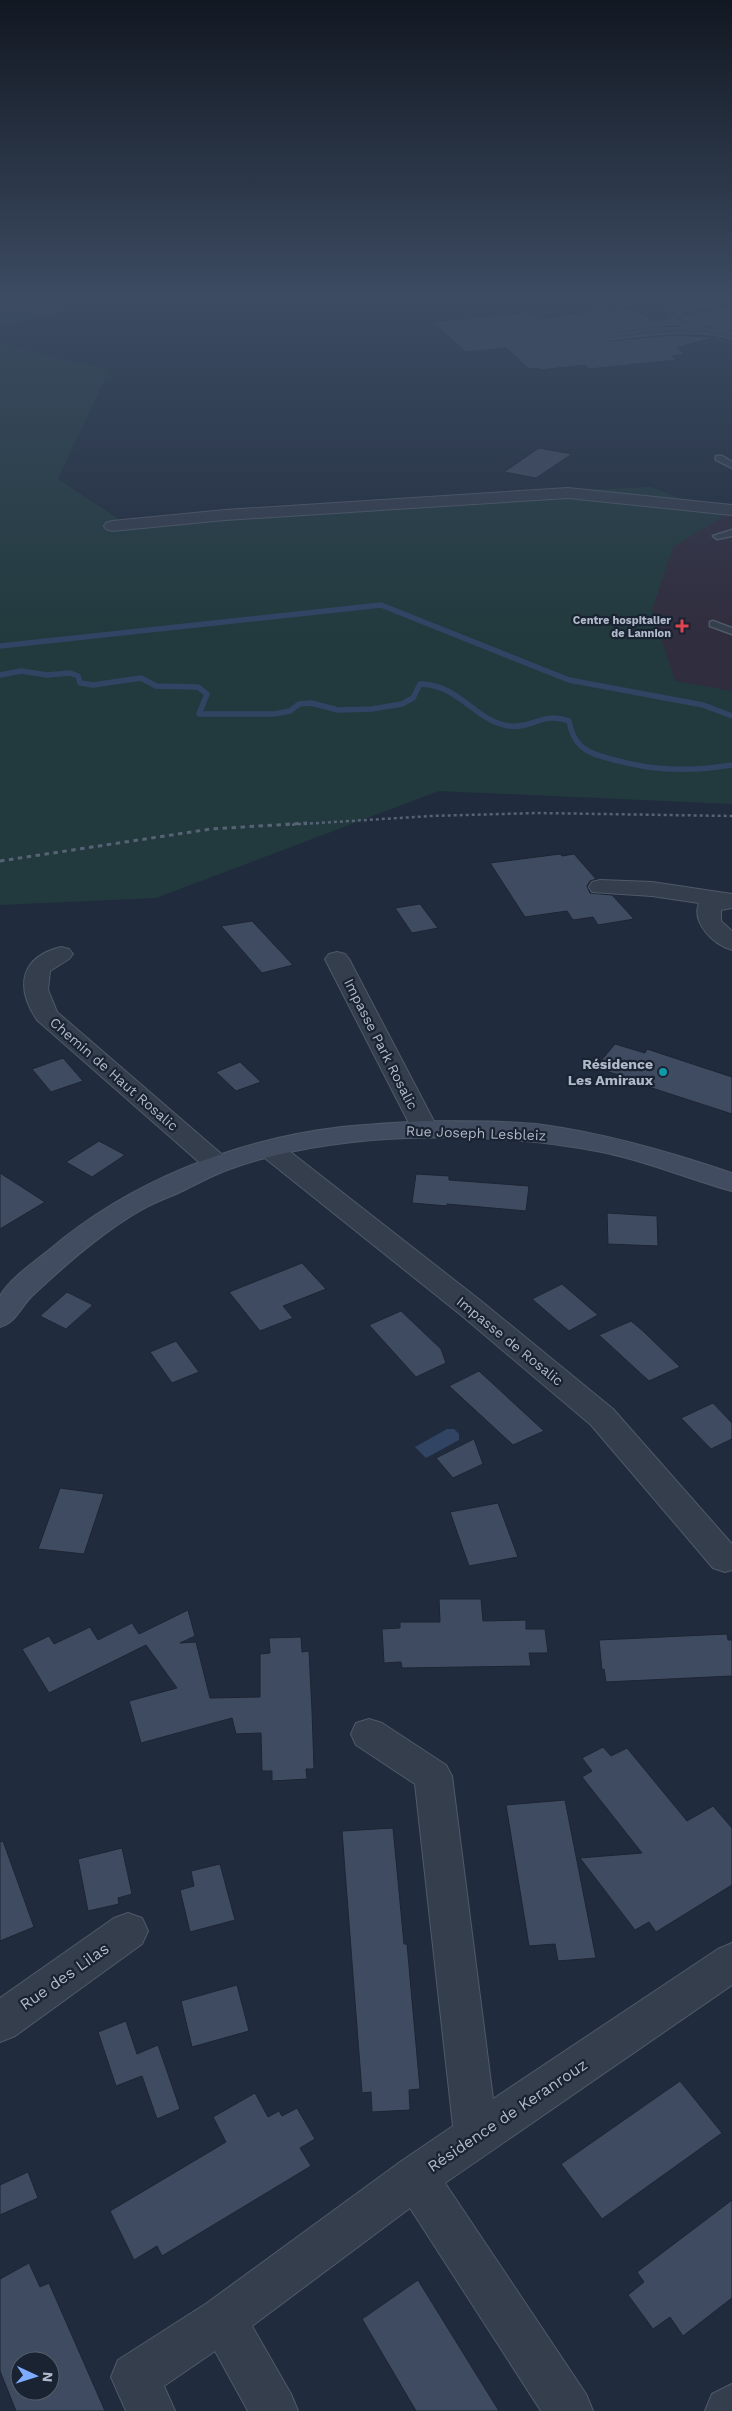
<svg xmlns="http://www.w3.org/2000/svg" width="732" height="2411" font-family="'Work Sans',sans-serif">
  <rect width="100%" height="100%" fill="#202c3d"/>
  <!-- medical -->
  <path fill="#302d3e" d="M726,511L732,512V697L688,686L610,653L673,534L698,519Z"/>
  <!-- green -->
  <g fill="#223a3e">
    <path d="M0,294H43L64,311L0,326Z"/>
    <path d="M0,344L109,370L58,479L120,520L499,494L651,487L724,516L673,547L652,610L675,681L732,691V804L439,791L156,898L0,905Z"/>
  </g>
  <!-- water -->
  <path fill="#314464" d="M447,1429H454L459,1434V1440L426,1458L415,1447Z"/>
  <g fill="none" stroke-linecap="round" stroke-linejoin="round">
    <!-- stream -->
    <g stroke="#314464" stroke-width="5.5">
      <path d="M0,646L381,605L569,680L703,705L732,716"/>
      <path d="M0,675L21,671L47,675L70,673L78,676L80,683L93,685L141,678L156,686L198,687L207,694L199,714H274L290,711L299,704L311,703L338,710L372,709L402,704L413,698L420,684C461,685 474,721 509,726C532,729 544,711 569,721C571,730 573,738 580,745C588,753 600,756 611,759C651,771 691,772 732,765"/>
    </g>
  </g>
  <!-- building -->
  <g fill="#3f4b60" stroke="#1c2534" fill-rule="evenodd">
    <path d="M732,306V330L729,332L699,326L683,316Z"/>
    <path d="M602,309L608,312L631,309L656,321L671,318L683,326L655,327L603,336L608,341L671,335L714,337L677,348L685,354L672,356L677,360L589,369L585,365L540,370L538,368L529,369L506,348L466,352L432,322L528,312L541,319Z"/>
    <path d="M539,448L572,454L536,478L504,472Z"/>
    <path d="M560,854L562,856L574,854L596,879L590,881L587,886L590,893L612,895L634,919L598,925L593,917L573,920L567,911L525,917L490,863Z"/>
    <path d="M420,904L438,928L412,933L395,908Z"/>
    <path d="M252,921L293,965L262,973L221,926Z"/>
    <path d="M615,1044L645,1053L647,1049L732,1077V1114L624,1079L626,1077L595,1068Z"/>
    <path d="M63,1058L83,1081L51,1092L32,1069Z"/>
    <path d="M240,1062L261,1082L236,1091L216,1072Z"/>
    <path d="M99,1141L125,1155L92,1177L66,1162Z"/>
    <path d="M0,1173L45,1202L0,1229Z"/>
    <path d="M416,1174L449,1176V1180L529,1186L526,1211L447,1204V1206L412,1203Z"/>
    <path d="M607,1213L657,1216L658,1246L608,1244Z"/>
    <path d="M302,1263L326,1289L283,1306L293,1318L260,1331L229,1292Z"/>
    <path d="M562,1284L598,1315L569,1331L532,1299Z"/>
    <path d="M67,1292L93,1305L66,1329L40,1316Z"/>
    <path d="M401,1311L441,1349L446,1363L416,1377L369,1325Z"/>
    <path d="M631,1321L644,1332L680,1367L649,1381L599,1335Z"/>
    <path d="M176,1341L199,1372L172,1383L150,1352Z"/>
    <path d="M479,1371L544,1431L513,1445L449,1386Z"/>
    <path d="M713,1403L732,1423V1439L711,1449L681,1418Z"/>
    <path d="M474,1439L483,1464L453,1478L436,1458Z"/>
    <path d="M60,1488L104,1494L84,1554L38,1549Z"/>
    <path d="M498,1503L518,1557L469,1566L450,1512Z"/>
    <path d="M439,1599H481L483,1621L526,1620V1629H545L548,1653H529L531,1666L402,1668L401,1662L384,1663L382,1629L400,1628V1622H440Z"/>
    <path d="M188,1610L195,1636L180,1643L196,1642L210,1698L260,1697V1654L270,1653L269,1638L301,1637L302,1652L309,1651L312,1711L314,1769H306L307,1779L272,1781V1771H262L261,1733L236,1734L232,1718L141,1743L129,1701L177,1688L146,1645L49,1693L22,1649L49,1636L54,1644L90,1627L98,1640L132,1623L139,1634Z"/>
    <path d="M727,1634L728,1640H732V1676L606,1682L604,1669L602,1670L599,1640Z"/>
    <path d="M603,1747L611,1756L627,1748L687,1821L713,1806L732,1828V1885L656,1932L649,1922L635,1930L580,1858L642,1853L582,1777L592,1771L582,1758Z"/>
    <path d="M565,1800L596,1958L558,1961L555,1944L529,1946L506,1805Z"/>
    <path d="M393,1828L404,1944H407L420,2089L409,2090L410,2110L372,2112L371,2092L362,2093L342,1831Z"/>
    <path d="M3,1841L34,1927L0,1941V1842Z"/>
    <path d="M122,1848L132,1894L118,1898L119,1904L88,1911L78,1859Z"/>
    <path d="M220,1864L235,1920L190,1932L180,1890L194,1886L191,1871Z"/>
    <path d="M237,1985L249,2031L192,2047L181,2001Z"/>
    <path d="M126,2021L137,2054L158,2045L180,2109L157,2119L142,2076L116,2086L98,2032Z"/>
    <path d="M680,2081L722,2133L602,2219L561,2164Z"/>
    <path d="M255,2093L268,2117L279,2111L282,2116L297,2108L315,2139L300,2148L311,2166L162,2256L157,2246L134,2260L110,2211L226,2142L213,2117Z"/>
    <path d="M28,2172L38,2198L0,2215V2185Z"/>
    <path d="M732,2200V2298L683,2336L670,2317L653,2329L628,2295L644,2282L637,2272Z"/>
    <path d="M29,2263L40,2287L49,2283L105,2411H16L0,2371V2279ZM20,2361H50V2391H20Z"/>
    <path d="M418,2280L468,2361L499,2411H416L362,2319Z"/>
  </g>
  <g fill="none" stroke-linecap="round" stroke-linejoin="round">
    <!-- lane casing -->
    <g stroke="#505968" stroke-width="3">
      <g id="lane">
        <path d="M728,294H732V297L676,313L698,328L732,334V338C691,328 651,334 609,339L605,337L655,329L689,328L674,319L670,312Z"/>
        <path d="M716,456H722L732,462V468L716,460Z"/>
        <path d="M732,530V536L717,539L713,536Z"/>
        <path d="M713,621L732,628V634L710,626V622Z"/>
      </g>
    </g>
    <!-- street casing -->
    <g stroke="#505968" stroke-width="2">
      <g id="street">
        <path d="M568,488L732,505V515L568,498L225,520L112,531L106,529L104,526L106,523L112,521L225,510Z"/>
        <path d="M600,880L652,882L732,894V908L721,910V921L732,931V950C714,945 691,923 699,903L652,896L592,892L589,887L592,882Z"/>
        <path d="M61,947L69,949L73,954L69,959L50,971L48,990L57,1012L226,1158L230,1164L226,1170L217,1172L208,1170L37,1020C15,987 20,957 61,947Z"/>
        <path d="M337,952L345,954L349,959L438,1129L434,1135L425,1137L416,1135L412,1129L325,959L329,954Z"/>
        <path d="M270,1141L279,1143L481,1301L613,1409L732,1544V1570L725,1572L713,1568L591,1425L461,1315L261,1155L257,1149L261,1143Z"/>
        <path d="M369,1719L382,1723L446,1765L452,1776L493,2099L718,1949L732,1943V1985L445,2183L586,2394L593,2411H541L410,2208L252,2326L291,2394L298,2411H248L215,2351L164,2386L175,2411H126L111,2377L118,2360L207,2303L400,2162L453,2126L415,1784L356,1745L351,1734L356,1723Z"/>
        <path d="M128,1913L142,1918L148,1931L142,1944L15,2036L0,2042V1998L114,1918Z"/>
        <path d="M732,2384V2411H705L712,2394Z"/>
      </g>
    </g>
    <!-- secondary casing -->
    <g stroke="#505968" stroke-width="2">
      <path id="secondary" d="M425,1121C464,1122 505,1120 543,1125C608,1134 670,1152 732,1173V1191C688,1179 647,1161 602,1152C490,1130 335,1130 227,1170C211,1176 195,1185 180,1192C165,1199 150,1204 136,1213C99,1235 65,1265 33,1295C21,1306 17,1322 0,1327C0,1319 0,1305 0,1297C5,1282 37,1260 49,1250C130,1181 237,1139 342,1127C369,1124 397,1123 425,1121Z"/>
    </g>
    <!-- lane -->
    <use href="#lane" fill="#343e4d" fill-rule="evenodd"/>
    <!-- street -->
    <use href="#street" fill="#343e4d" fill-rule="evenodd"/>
    <!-- secondary -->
    <use href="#secondary" fill="#424c61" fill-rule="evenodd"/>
    <!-- rail-far1 -->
    <path stroke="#566275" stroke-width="2.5" stroke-dasharray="3 3" stroke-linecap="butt" d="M286,825L431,816L538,813L732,816"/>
    <!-- rail -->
    <path stroke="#566275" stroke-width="3" stroke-dasharray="4.5 4.5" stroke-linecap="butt" d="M0,861L211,829L307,823"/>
  </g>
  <!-- sky -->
  <linearGradient id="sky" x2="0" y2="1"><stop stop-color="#121822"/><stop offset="0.47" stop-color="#3c4b62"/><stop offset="1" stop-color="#3c4b62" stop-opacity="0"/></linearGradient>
  <rect width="732" height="632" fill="url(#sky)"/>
  <!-- markers -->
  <path fill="#e0444e" stroke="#1a2332" stroke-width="2" d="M679.5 618.5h5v5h5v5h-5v5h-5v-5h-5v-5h5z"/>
  <circle fill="#0f9aa8" stroke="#1a2332" stroke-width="2" cx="663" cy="1072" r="5"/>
  <g text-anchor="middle" stroke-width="4.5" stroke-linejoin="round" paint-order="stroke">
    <!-- far-poi labels -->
    <g font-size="11" font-weight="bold" fill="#b0b9c9" stroke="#1a2332" text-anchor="end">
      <text x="671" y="624">Centre hospitalier<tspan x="671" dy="13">de Lannion</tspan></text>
    </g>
    <!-- street labels -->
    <g font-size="14" fill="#b0b9c9" stroke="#1a2332">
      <text transform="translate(381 1044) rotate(63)" y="5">Impasse Park Rosalic</text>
      <text transform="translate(114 1074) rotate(41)" y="5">Chemin de Haut Rosalic</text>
      <text transform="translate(476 1133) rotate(2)" y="5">Rue Joseph Lesbleiz</text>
      <text transform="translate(510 1341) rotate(39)" y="5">Impasse de Rosalic</text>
    </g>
    <!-- poi labels -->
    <g font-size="14" font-weight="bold" fill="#b0b9c9" stroke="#1a2332" text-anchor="end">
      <text x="653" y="1069">Résidence<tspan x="653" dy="16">Les Amiraux</tspan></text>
    </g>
    <!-- near-street labels -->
    <g font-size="16" fill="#b0b9c9" stroke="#1a2332">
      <text transform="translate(64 1976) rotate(-35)" y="6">Rue des Lilas</text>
      <text transform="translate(507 2115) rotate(-34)" y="6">Résidence de Keranrouz</text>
    </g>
  </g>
  <!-- north arrow -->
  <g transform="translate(35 2376) rotate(94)"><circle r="24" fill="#1a2332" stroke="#565f6e"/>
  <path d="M0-4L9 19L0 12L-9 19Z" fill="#7facff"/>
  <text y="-8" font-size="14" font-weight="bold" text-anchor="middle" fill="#b0b9c9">N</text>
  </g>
</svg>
